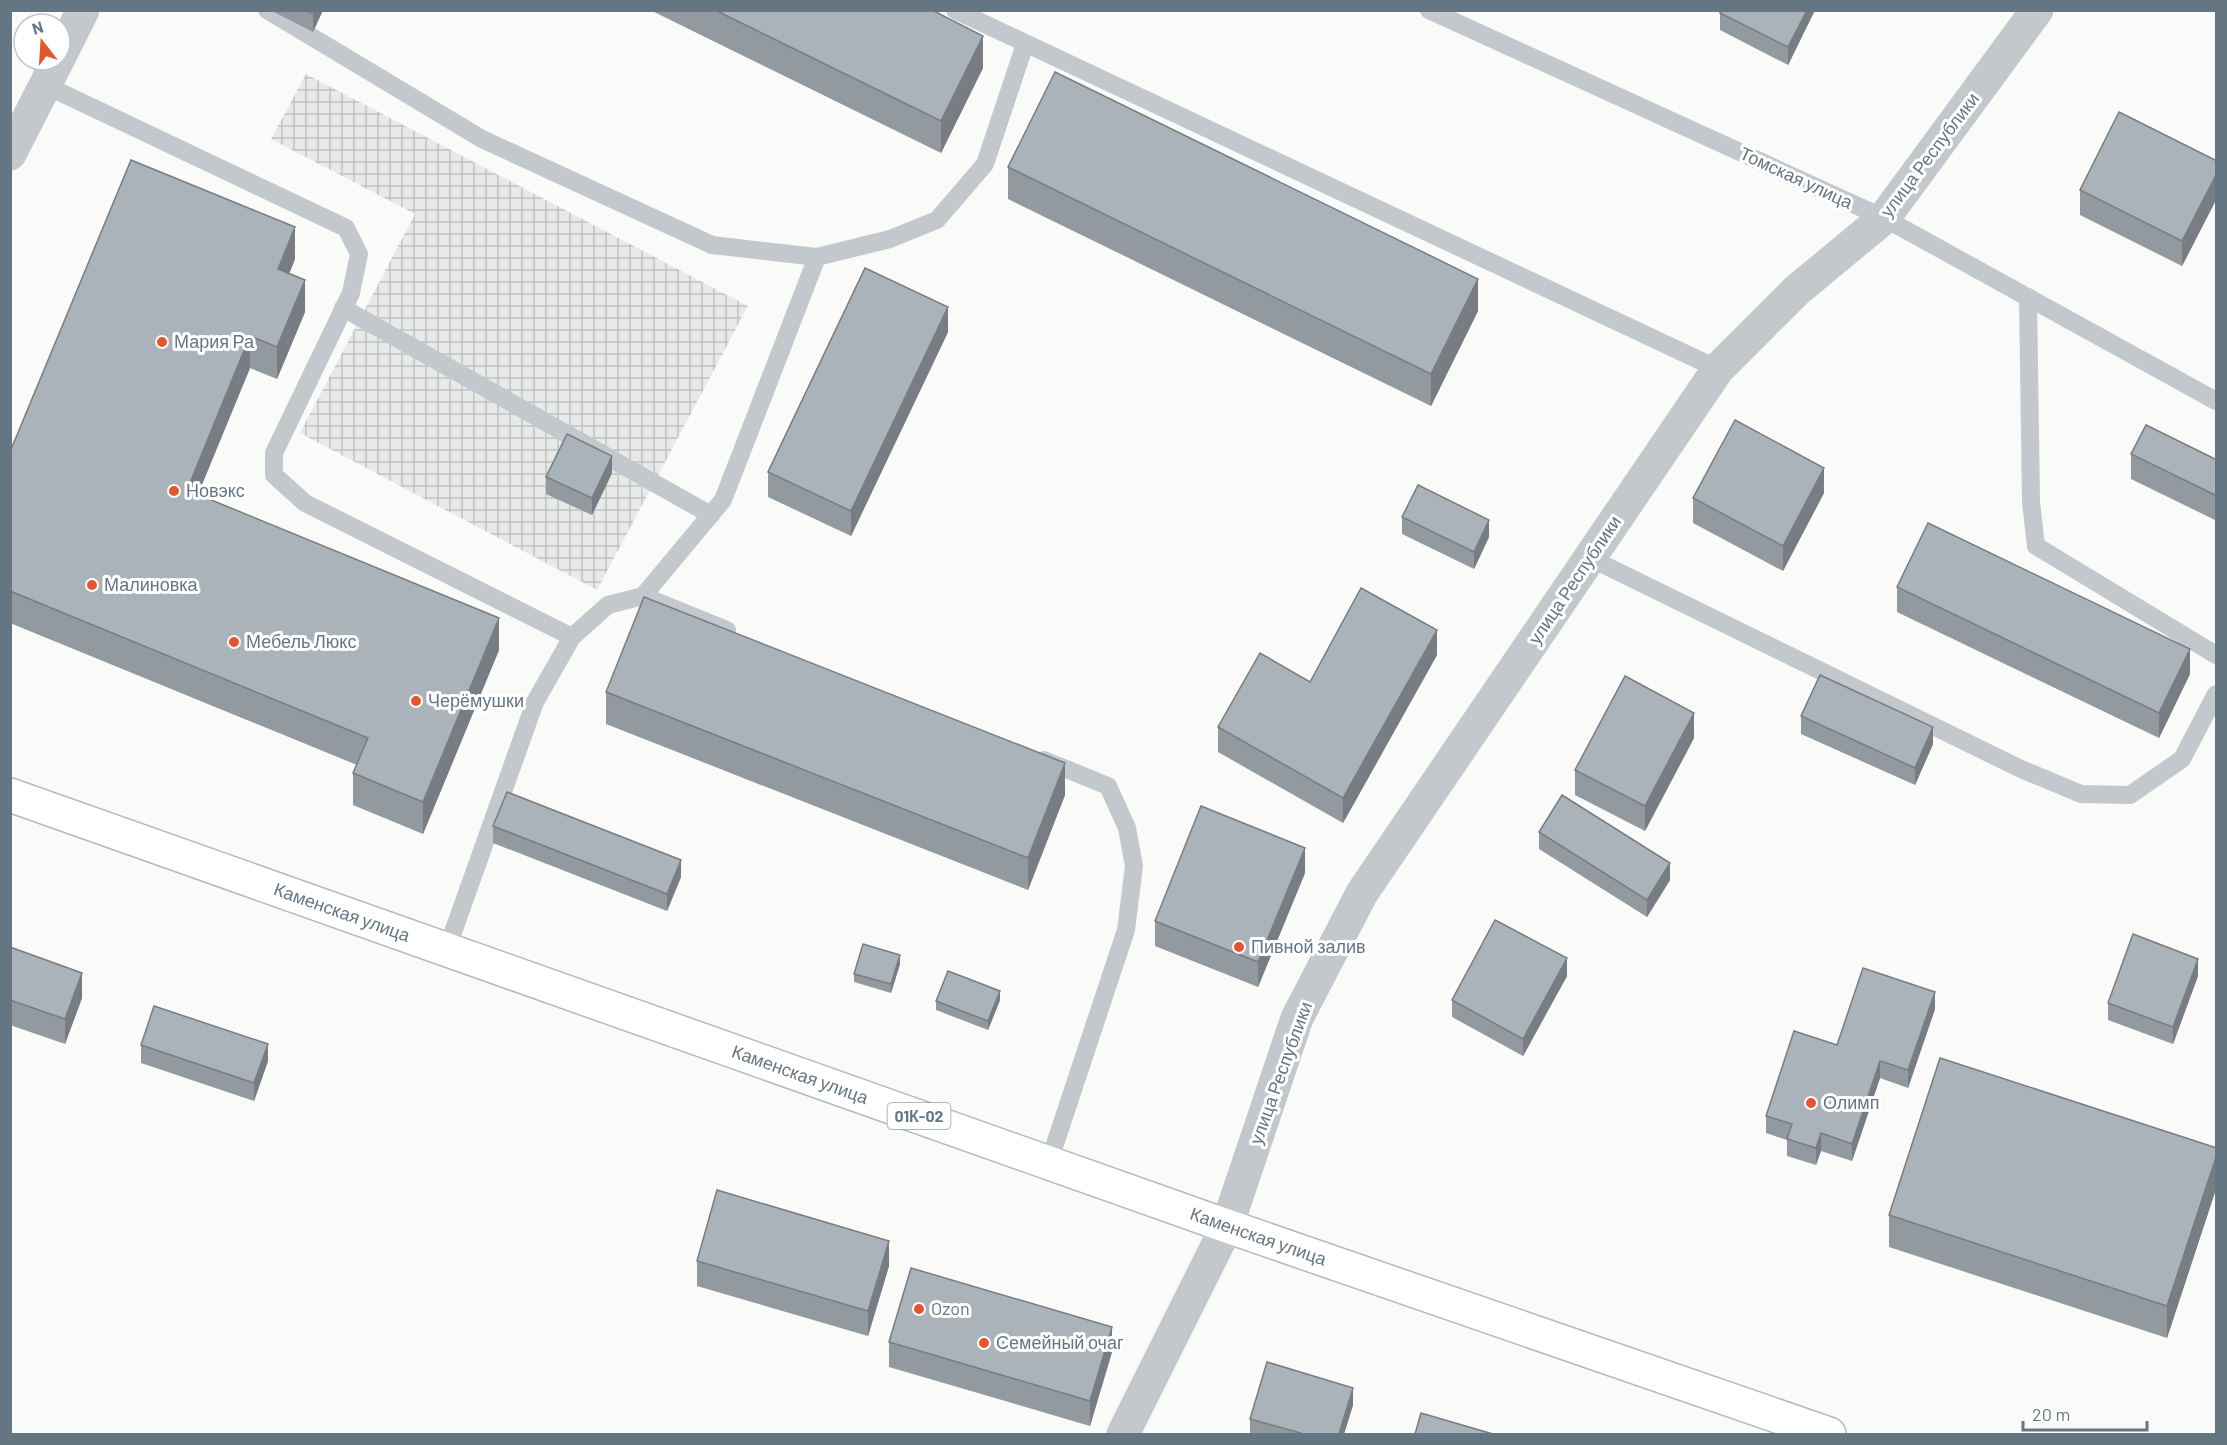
<svg xmlns="http://www.w3.org/2000/svg" width="2227" height="1445" font-family="Barlow,sans-serif">
  <defs>
    <pattern id="industrial-grid" width="8" height="8" patternUnits="userSpaceOnUse" patternTransform="scale(1.5)"><rect width="8" height="8" fill="#e8e9e9"/><path d="M0 4h8M4 0v8" fill="none" stroke="#c0c1c2"/></pattern>
  </defs>
  <rect width="100%" height="100%" fill="#fafaf8"/>
  <!-- industrial -->
  <path fill="url(#industrial-grid)" d="M306,74L748,306L597,590L300,433L415,214L271,139Z"/>
  <g fill="none" stroke-linecap="round" stroke-linejoin="round">
    <!-- primary casing -->
    <g stroke="#b5babe" stroke-width="36">
      <g id="primary">
        <path id="s1" d="M10,795L1227,1226L1829,1434"/>
      </g>
    </g>
    <!-- lane -->
    <g stroke="#c3c8cc" stroke-width="18">
      <path d="M267,10L482,139L712,245L817,257L890,239L937,220L985,164L1025,44"/>
      <path d="M955,10L1718,369"/>
      <path d="M1429,10L1884,218L2216,401"/>
      <path d="M45,85L346,228L359,254L351,293L274,453V475L305,503L572,637"/>
      <path d="M2028,297L2031,502L2036,546L2216,655"/>
      <path d="M343,308L711,515"/>
      <path d="M1590,558L2021,769L2081,794L2130,795L2182,759L2216,694"/>
      <path d="M643,596L723,500L817,257"/>
      <path d="M1044,760L1108,786L1127,828L1134,866L1126,930L1049,1162"/>
      <path d="M447,949L535,702L572,637L608,605L643,596L727,630"/>
    </g>
    <!-- street -->
    <g stroke="#c3c8cc" stroke-width="33">
      <path d="M60,56L83,10"/>
      <path d="M10,154L58,60"/>
      <path d="M1123,1434L1227,1226L1297,1018L1362,893L1718,369L1796,291L1884,218L2037,10"/>
    </g>
    <!-- primary -->
    <use href="#primary" stroke="#fff" stroke-width="33"/>
  </g>
  <!-- wall -->
  <g fill="#929a9f">
    <path d="M270,10H323L313,32Z"/>
    <path d="M650,10H932L983,68L941,153Z"/>
    <path d="M1721,10H1815L1788,65L1720,30V13Z"/>
    <path d="M2217,24V45L2215,44V27Z"/>
    <path d="M2217,161V198L2182,266L2080,215V190Z"/>
    <path d="M1008,167L1478,311L1431,406L1008,199Z"/>
    <path d="M295,259L289,274L305,312L277,379L250,368L198,494L499,650L423,834L353,805V773L357,765L10,623V452Z"/>
    <path d="M948,332L851,536L768,497V472Z"/>
    <path d="M2131,454L2217,460V521L2131,479Z"/>
    <path d="M612,473L592,515L546,494V477Z"/>
    <path d="M1824,493L1783,571L1693,523V498Z"/>
    <path d="M1402,517L1489,537L1474,569L1402,534Z"/>
    <path d="M1897,587L2190,674L2159,738L1897,612Z"/>
    <path d="M1437,655L1343,823L1218,752V727L1310,682Z"/>
    <path d="M606,692L1065,795L1028,890L606,724Z"/>
    <path d="M1801,716L1933,744L1915,785L1801,734Z"/>
    <path d="M1694,738L1645,831L1575,795V770Z"/>
    <path d="M493,826L681,877L667,911L493,843Z"/>
    <path d="M1539,832L1670,880L1647,917L1539,849Z"/>
    <path d="M1305,873L1258,987L1155,946V921Z"/>
    <path d="M10,947L82,998L65,1044L10,1025Z"/>
    <path d="M900,964L891,993L854,982V974Z"/>
    <path d="M1567,976L1523,1056L1452,1017V1000Z"/>
    <path d="M2198,976L2173,1044L2108,1020V1003Z"/>
    <path d="M1000,1000L988,1030L936,1010V1001Z"/>
    <path d="M1935,1009L1908,1088L1880,1078L1852,1161L1821,1151L1816,1165L1787,1156V1140L1766,1133V1116L1837,1045Z"/>
    <path d="M141,1045L268,1061L254,1101L141,1063Z"/>
    <path d="M2217,1148V1186L2167,1338L1889,1247V1215Z"/>
    <path d="M697,1261L889,1266L868,1336L697,1286Z"/>
    <path d="M889,1342L1112,1352L1090,1426L889,1367Z"/>
    <path d="M1353,1405L1344,1434H1250V1419Z"/>
  </g>
  <!-- shaded-wall -->
  <g fill="#777d82">
    <path d="M315,10H323L313,32V14Z"/>
    <path d="M1807,10H1815L1788,65V47Z"/>
    <path d="M983,36V68L941,153V121Z"/>
    <path d="M2217,173V198L2182,266V241Z"/>
    <path d="M295,227V259L278,301V269Z"/>
    <path d="M1478,279V311L1431,406V374Z"/>
    <path d="M305,280V312L277,379V347Z"/>
    <path d="M948,307V332L851,536V511Z"/>
    <path d="M250,336V368L187,521V490Z"/>
    <path d="M612,456V473L592,515V498Z"/>
    <path d="M1824,468V493L1783,571V546Z"/>
    <path d="M1489,520V537L1474,569V552Z"/>
    <path d="M499,618V650L423,834V802Z"/>
    <path d="M1437,630V655L1343,823V798Z"/>
    <path d="M2190,649V674L2159,738V713Z"/>
    <path d="M1694,713V738L1645,831V806Z"/>
    <path d="M1933,727V744L1915,785V768Z"/>
    <path d="M1065,763V795L1028,890V858Z"/>
    <path d="M1305,848V873L1258,987V962Z"/>
    <path d="M681,860V877L667,911V894Z"/>
    <path d="M1670,863V880L1647,917V900Z"/>
    <path d="M900,955V964L891,993V984Z"/>
    <path d="M1567,958V976L1523,1056V1039Z"/>
    <path d="M2198,959V976L2173,1044V1027Z"/>
    <path d="M82,973V998L65,1044V1019Z"/>
    <path d="M1000,991V1000L988,1030V1021Z"/>
    <path d="M1935,992V1009L1908,1088V1070Z"/>
    <path d="M268,1044V1061L254,1101V1083Z"/>
    <path d="M1880,1061V1078L1852,1161V1144Z"/>
    <path d="M1821,1133V1151L1816,1165V1148Z"/>
    <path d="M2217,1154V1186L2167,1338V1306Z"/>
    <path d="M889,1241V1266L868,1336V1311Z"/>
    <path d="M1112,1327V1352L1090,1426V1401Z"/>
    <path d="M1353,1388V1405L1344,1434H1339Z"/>
  </g>
  <!-- building -->
  <g fill="#aab3b9" stroke="#777d82" stroke-width="1.5">
    <path d="M305,10H315L313,14Z"/>
    <path d="M715,10H932L983,36L941,121Z"/>
    <path d="M1721,10H1807L1788,47L1720,13Z"/>
    <path d="M1055,72L1478,279L1431,374L1008,167Z"/>
    <path d="M2119,112L2217,161V173L2182,241L2080,190Z"/>
    <path d="M131,160L295,227L278,269L305,280L277,347L250,336L187,490L499,618L423,802L353,773L368,738L10,591V452Z"/>
    <path d="M865,268L948,307L851,511L768,472Z"/>
    <path d="M1735,420L1824,468L1783,546L1693,498Z"/>
    <path d="M2146,425L2217,460V496L2131,454Z"/>
    <path d="M567,434L612,456L592,498L546,477Z"/>
    <path d="M1418,485L1489,520L1474,552L1402,517Z"/>
    <path d="M1928,523L2190,649L2159,713L1897,587Z"/>
    <path d="M1361,588L1437,630L1343,798L1218,727L1260,653L1310,682Z"/>
    <path d="M644,597L1065,763L1028,858L606,692Z"/>
    <path d="M1820,675L1933,727L1915,768L1801,716Z"/>
    <path d="M1625,676L1694,713L1645,806L1575,770Z"/>
    <path d="M507,792L681,860L667,894L493,826Z"/>
    <path d="M1562,795L1670,863L1647,900L1539,832Z"/>
    <path d="M1201,806L1305,848L1258,962L1155,921Z"/>
    <path d="M1495,920L1567,958L1523,1039L1452,1000Z"/>
    <path d="M2133,934L2198,959L2173,1027L2108,1003Z"/>
    <path d="M863,944L900,955L891,984L854,974Z"/>
    <path d="M10,947L82,973L65,1019L10,1000Z"/>
    <path d="M1863,968L1935,992L1908,1070L1880,1061L1852,1144L1821,1133L1816,1148L1787,1139L1792,1124L1766,1116L1794,1031L1837,1045Z"/>
    <path d="M948,971L1000,991L988,1021L936,1001Z"/>
    <path d="M154,1006L268,1044L254,1083L141,1045Z"/>
    <path d="M1940,1058L2217,1148V1154L2167,1306L1889,1215Z"/>
    <path d="M717,1190L889,1241L868,1311L697,1261Z"/>
    <path d="M911,1268L1112,1327L1090,1401L889,1342Z"/>
    <path d="M1267,1362L1353,1388L1339,1434H1304L1250,1419Z"/>
    <path d="M1421,1413L1493,1434H1415Z"/>
  </g>
  <!-- markers -->
  <g fill="#e4572e" stroke="#fff" stroke-width="2">
    <circle cx="162" cy="342" r="6"/>
    <circle cx="174" cy="491" r="6"/>
    <circle cx="92" cy="585" r="6"/>
    <circle cx="234" cy="642" r="6"/>
    <circle cx="416" cy="701" r="6"/>
    <circle cx="1239" cy="947" r="6"/>
    <circle cx="1811" cy="1103" r="6"/>
    <circle cx="919" cy="1309" r="6"/>
    <circle cx="984" cy="1343" r="6"/>
  </g>
  <g text-anchor="middle" stroke-width="6" stroke-linejoin="round" paint-order="stroke">
    <!-- shield labels -->
    <rect fill="#fff" stroke="#939fa8" stroke-width="1.5" x="887.5" y="1103" width="63" height="26" rx="4.5"/>
    <g font-size="16" font-weight="bold" fill="#657683">
      <text x="919" y="1122">01К-02</text>
    </g>
    <!-- street labels -->
    <g font-size="18" fill="#657683" stroke="#fff">
      <text transform="translate(1930 155) rotate(-53)" y="6">улица Республики</text>
      <text transform="translate(1796 178) rotate(25)" y="6">Томская улица</text>
      <text transform="translate(1575 580) rotate(-56)" y="6">улица Республики</text>
      <text dy="6" stroke="none"><textPath href="#s1" startOffset="352">Каменская улица</textPath></text>
      <text transform="translate(1281 1073) rotate(-70)" y="6">улица Республики</text>
      <text dy="6" stroke="none"><textPath href="#s1" startOffset="838">Каменская улица</textPath></text>
      <text dy="6" stroke="none"><textPath href="#s1" startOffset="1324">Каменская улица</textPath></text>
    </g>
    <!-- poi labels -->
    <g font-size="18" fill="#657683" stroke="#fff" text-anchor="start">
      <text x="174" y="348">Мария Ра</text>
      <text x="186" y="497">Новэкс</text>
      <text x="104" y="591">Малиновка</text>
      <text x="246" y="648">Мебель Люкс</text>
      <text x="428" y="707">Черёмушки</text>
      <text x="1251" y="953">Пивной залив</text>
      <text x="1823" y="1109">Олимп</text>
      <text x="931" y="1315">Ozon</text>
      <text x="996" y="1349">Семейный очаг</text>
    </g>
  </g>
  <!-- border -->
  <rect width="2227" height="1445" fill="none" stroke="#657683" stroke-width="24"/>
  <!-- north arrow -->
  <g transform="translate(42 42) rotate(343)"><circle r="28" fill="#ffffff" stroke="#c1c8cd" stroke-width="1.5"/>
  <path d="M0-4.5L10 22L0 15L-10 22Z" fill="#e4572e"/>
  <text y="-9" font-size="16" font-weight="bold" text-anchor="middle" fill="#657683">N</text>
  </g>
  <!-- scale -->
  <path d="M2023 1421v9h124v-9" fill="none" stroke="#657683" stroke-width="3"/>
  <text x="2032" y="1421" font-size="18" fill="#657683" stroke="#ffffff" stroke-width="4.5" paint-order="stroke">20 m</text>
</svg>
